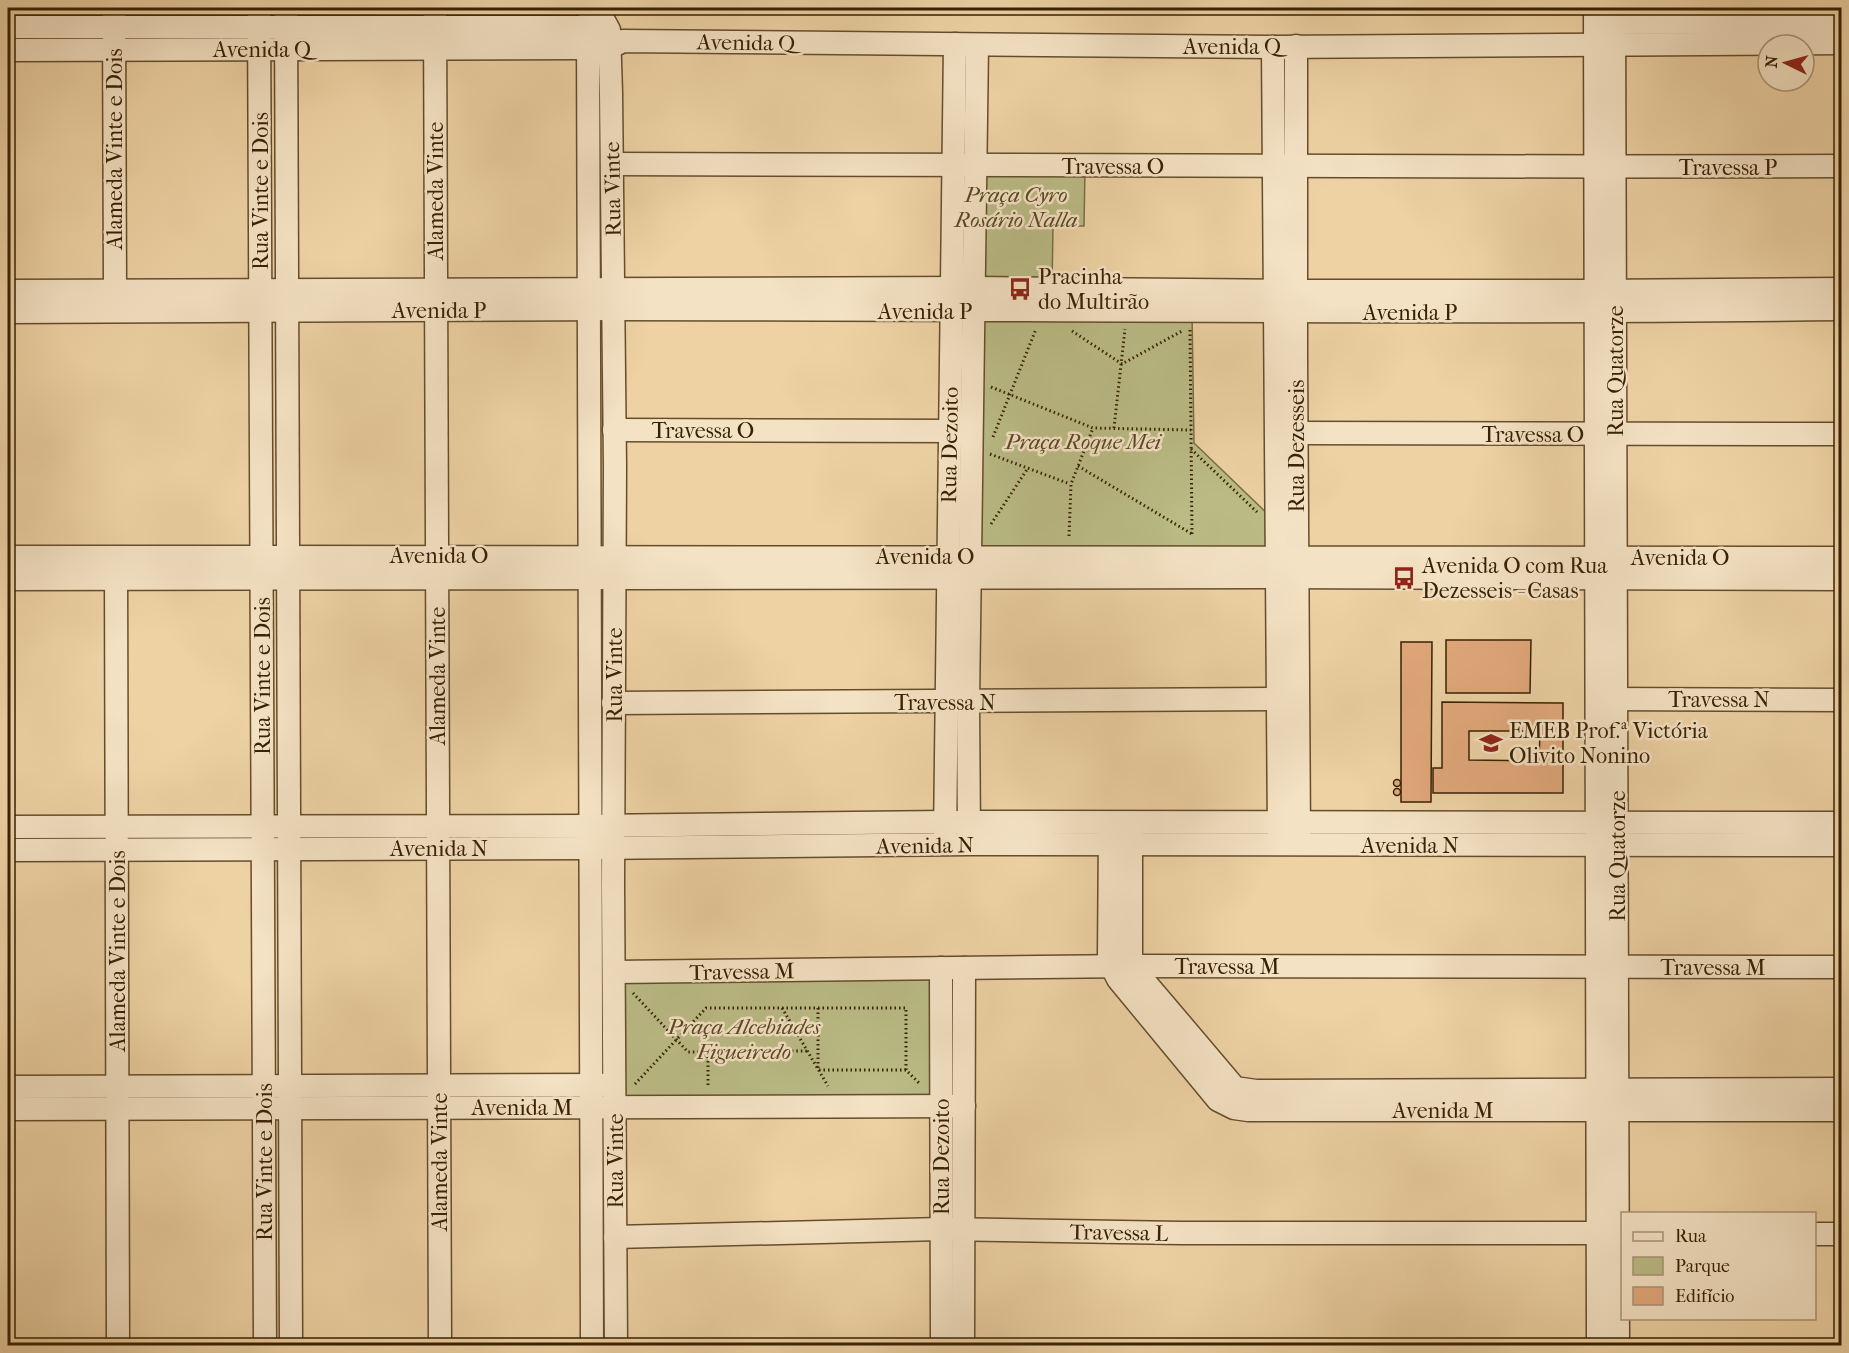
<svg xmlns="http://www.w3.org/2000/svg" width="1849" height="1353" font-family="'IM FELL French Canon',serif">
  <rect width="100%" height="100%" fill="#eed2a4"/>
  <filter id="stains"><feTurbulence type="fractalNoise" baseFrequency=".00333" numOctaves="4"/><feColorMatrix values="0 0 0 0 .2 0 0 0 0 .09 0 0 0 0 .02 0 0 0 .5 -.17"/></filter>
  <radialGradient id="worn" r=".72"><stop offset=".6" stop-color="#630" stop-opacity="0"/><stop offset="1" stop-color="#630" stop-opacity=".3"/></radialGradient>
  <!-- green -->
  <g fill="#babb85" stroke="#786e44" stroke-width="1.5">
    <path d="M975,165L1085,166L1084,226H1053L1052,289H973Z"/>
    <path d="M973,311H1192L1194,443L1275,521L1276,556H971Z"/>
    <path d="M941,968L940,1105L615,1107L614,972Z"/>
  </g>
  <!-- building -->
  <g fill="#e2a97b" stroke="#372103" stroke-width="1.5" fill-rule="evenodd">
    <path d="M1446,640H1531L1530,693H1446Z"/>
    <path d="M1401,642H1432L1431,802H1401Z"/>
    <path d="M1442,702L1563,703V793H1433V768H1442ZM1469,731H1540L1539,761L1469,760Z"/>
    <circle cx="1397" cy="783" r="3.5"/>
    <circle cx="1397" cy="792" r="3.5"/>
  </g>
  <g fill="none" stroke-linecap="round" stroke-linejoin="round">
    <!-- minor casing -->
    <g stroke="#654d2b" stroke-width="25">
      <g id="minor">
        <path d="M114,8L115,290"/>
        <path d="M259,8L265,1346"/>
        <path d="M286,8L291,1346"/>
        <path d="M435,8L440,1346"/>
        <path d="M592,8L588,27C592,466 590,906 592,1346"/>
        <path d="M597,8L609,30L611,93L615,468L613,885L616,1346"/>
        <path d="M1595,8L1598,1346"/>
        <path d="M1614,8L1618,1346"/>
        <path d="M1600,23L1842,22"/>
        <path d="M8,27H588L603,30"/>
        <path d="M1296,46V356L1299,837"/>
        <path d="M1273,47L1279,837"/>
        <path d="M8,50L588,48H609L623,41L1273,47L1842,43"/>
        <path d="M612,164C1022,164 1432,168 1842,166"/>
        <path d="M8,291L973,288L1296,291H1596L1842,289"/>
        <path d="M8,312C210,311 413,309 616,309C1024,309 1433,314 1842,309"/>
        <path d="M614,430L964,431"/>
        <path d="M1297,433L1842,434"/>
        <path d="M8,557C619,555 1230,554 1842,558"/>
        <path d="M116,564L118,1346"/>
        <path d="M8,579L1276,577L1842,579"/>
        <path d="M1601,699L1842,700"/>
        <path d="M613,703L1277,699"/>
        <path d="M8,827L590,826L945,822L1842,823"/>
        <path d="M1110,830L1109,956L1112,967L1118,979L1218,1100L1234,1108L1248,1110H1842"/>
        <path d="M1131,831V954L1133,966L1140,976L1235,1088L1256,1091L1842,1089"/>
        <path d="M969,837L968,702L977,45"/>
        <path d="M945,838L955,44"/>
        <path d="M8,850L590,848L969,844L1842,845"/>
        <path d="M941,968L942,1346"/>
        <path d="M614,972L1133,966L1842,967"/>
        <path d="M8,1087L604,1085"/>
        <path d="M8,1109L964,1106"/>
        <path d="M1814,1234H1842"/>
        <path d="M615,1237L941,1229L1181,1233H1612"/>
        <path d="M963,1346L964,968"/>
      </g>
    </g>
    <!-- path -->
    <g stroke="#372103" stroke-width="3" stroke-dasharray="1.5 3" stroke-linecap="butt">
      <path d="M1190,330L1192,536"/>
      <path d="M1072,331L1122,364L1182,331"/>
      <path d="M991,387L1093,428L1191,430"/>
      <path d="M1114,428L1125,329"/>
      <path d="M993,437L1036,329"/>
      <path d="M1191,449L1257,512"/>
      <path d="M990,454L1070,484"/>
      <path d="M1078,466L1192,534"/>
      <path d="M991,524L1028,468"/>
      <path d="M1069,536L1071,484L1093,428"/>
      <path d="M633,993L688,1052L807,1051"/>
      <path d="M782,1008L828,1086"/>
      <path d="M818,1008V1070H906"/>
      <path d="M708,1052V1086"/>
      <path d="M635,1084L706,1008H906V1070L920,1084"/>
    </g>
    <!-- minor -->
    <use href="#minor" stroke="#f4e2c4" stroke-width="22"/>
  </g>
  <!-- icons -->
  <defs>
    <g id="bus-bare" transform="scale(1.8)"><path d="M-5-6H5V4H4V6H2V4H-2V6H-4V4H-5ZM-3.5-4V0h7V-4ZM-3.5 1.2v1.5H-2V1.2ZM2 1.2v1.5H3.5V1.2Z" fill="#8f2418" stroke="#f4e2c4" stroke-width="2.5" paint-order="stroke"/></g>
    <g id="school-bare" transform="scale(1.8)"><path d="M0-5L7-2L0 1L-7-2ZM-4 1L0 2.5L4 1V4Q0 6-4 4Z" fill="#8f2418" stroke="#f4e2c4" stroke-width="2.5" paint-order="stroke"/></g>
  </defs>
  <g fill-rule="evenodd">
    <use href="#bus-bare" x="1020" y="289"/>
    <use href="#bus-bare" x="1404" y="578"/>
    <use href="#school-bare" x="1491" y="743"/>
  </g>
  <g text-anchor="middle" stroke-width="5" stroke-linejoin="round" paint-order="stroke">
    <!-- street labels -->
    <g font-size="22" fill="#372103" stroke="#f4e2c4">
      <text transform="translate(746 42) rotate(1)" y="8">Avenida Q</text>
      <text x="1232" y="54">Avenida Q</text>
      <text x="262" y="57">Avenida Q</text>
      <text transform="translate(114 149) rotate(-90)" y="8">Alameda Vinte e Dois</text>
      <text x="1113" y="174">Travessa O</text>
      <text x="1728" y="175">Travessa P</text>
      <text transform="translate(612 189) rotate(-91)" y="8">Rua Vinte</text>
      <text transform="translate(260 191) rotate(-90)" y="8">Rua Vinte e Dois</text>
      <text transform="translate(435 191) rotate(-90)" y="8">Alameda Vinte</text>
      <text x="439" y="318">Avenida P</text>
      <text x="925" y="319">Avenida P</text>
      <text x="1410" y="320">Avenida P</text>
      <text transform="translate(1615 371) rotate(-90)" y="8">Rua Quatorze</text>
      <text x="703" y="438">Travessa O</text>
      <text x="1533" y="442">Travessa O</text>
      <text transform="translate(949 445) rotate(-89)" y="8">Rua Dezoito</text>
      <text transform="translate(1296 446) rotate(-90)" y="8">Rua Dezesseis</text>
      <text x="439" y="563">Avenida O</text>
      <text x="925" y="564">Avenida O</text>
      <text x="1680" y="565">Avenida O</text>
      <text transform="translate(614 675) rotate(-90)" y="8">Rua Vinte</text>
      <text transform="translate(262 676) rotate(-90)" y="8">Rua Vinte e Dois</text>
      <text transform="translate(437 676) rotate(-90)" y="8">Alameda Vinte</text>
      <text x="1719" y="707">Travessa N</text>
      <text x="945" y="710">Travessa N</text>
      <text transform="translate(925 845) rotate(-1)" y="8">Avenida N</text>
      <text x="1410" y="853">Avenida N</text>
      <text x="439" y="856">Avenida N</text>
      <text transform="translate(1617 856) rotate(-90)" y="8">Rua Quatorze</text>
      <text transform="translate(117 951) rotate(-90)" y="8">Alameda Vinte e Dois</text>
      <text x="1227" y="974">Travessa M</text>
      <text x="1713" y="975">Travessa M</text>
      <text transform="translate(742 971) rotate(-1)" y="8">Travessa M</text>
      <text x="522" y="1115">Avenida M</text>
      <text x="1443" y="1118">Avenida M</text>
      <text transform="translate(941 1157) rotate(-90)" y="8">Rua Dezoito</text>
      <text transform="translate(615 1161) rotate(-90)" y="8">Rua Vinte</text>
      <text transform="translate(264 1162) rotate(-90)" y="8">Rua Vinte e Dois</text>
      <text transform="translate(439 1162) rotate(-90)" y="8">Alameda Vinte</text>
      <text transform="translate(1119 1232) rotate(1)" y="8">Travessa L</text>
    </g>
    <!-- park labels -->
    <g font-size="22" font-style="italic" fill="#584824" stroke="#f4e2c4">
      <text x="1016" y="202">Praça Cyro<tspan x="1016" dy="25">Rosário Nalla</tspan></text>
      <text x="1083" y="449">Praça Roque Mei</text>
      <text x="744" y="1034">Praça Alcebiades<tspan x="744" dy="25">Figueiredo</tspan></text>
    </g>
    <!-- poi labels -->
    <g font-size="22" fill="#372103" stroke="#f4e2c4" text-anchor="start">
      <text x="1038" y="284">Pracinha<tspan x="1038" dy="25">do Multirão</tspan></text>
      <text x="1422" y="573">Avenida O com Rua<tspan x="1422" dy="25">Dezesseis - Casas</tspan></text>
      <text x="1509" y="738">EMEB Prof.ª Victória<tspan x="1509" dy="25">Olivito Nonino</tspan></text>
    </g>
  </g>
  <!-- margin -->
  <rect width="1849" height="1353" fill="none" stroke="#eed2a4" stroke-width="30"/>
  <rect x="9" y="9" width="1831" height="1335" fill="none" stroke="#372103" stroke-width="3"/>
  <rect x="15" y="15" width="1819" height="1323" fill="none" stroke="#372103" stroke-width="1.5"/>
  <!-- legend -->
  <rect x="1621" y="1212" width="195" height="108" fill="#f4e2c4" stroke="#a89577" stroke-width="1.5"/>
  <rect x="1633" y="1232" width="30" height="9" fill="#f4e2c4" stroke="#a89577" stroke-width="1.5"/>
  <text x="1675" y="1242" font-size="18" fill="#372103">Rua</text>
  <rect x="1633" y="1257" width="30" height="18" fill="#babb85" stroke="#a89577" stroke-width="1.5"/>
  <text x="1675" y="1272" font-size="18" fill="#372103">Parque</text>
  <rect x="1633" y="1287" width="30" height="18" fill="#e2a97b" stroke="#a89577" stroke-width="1.5"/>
  <text x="1675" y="1302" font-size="18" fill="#372103">Edifício</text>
  <!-- north arrow -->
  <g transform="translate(1786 63) rotate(275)"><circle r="28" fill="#f4e2c4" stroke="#a89577" stroke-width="1.5"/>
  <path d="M0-4.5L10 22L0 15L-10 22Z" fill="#8f2418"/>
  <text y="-9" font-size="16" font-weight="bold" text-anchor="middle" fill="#372103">N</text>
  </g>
  <rect width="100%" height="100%" filter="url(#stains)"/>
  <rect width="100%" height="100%" fill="url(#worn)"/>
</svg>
